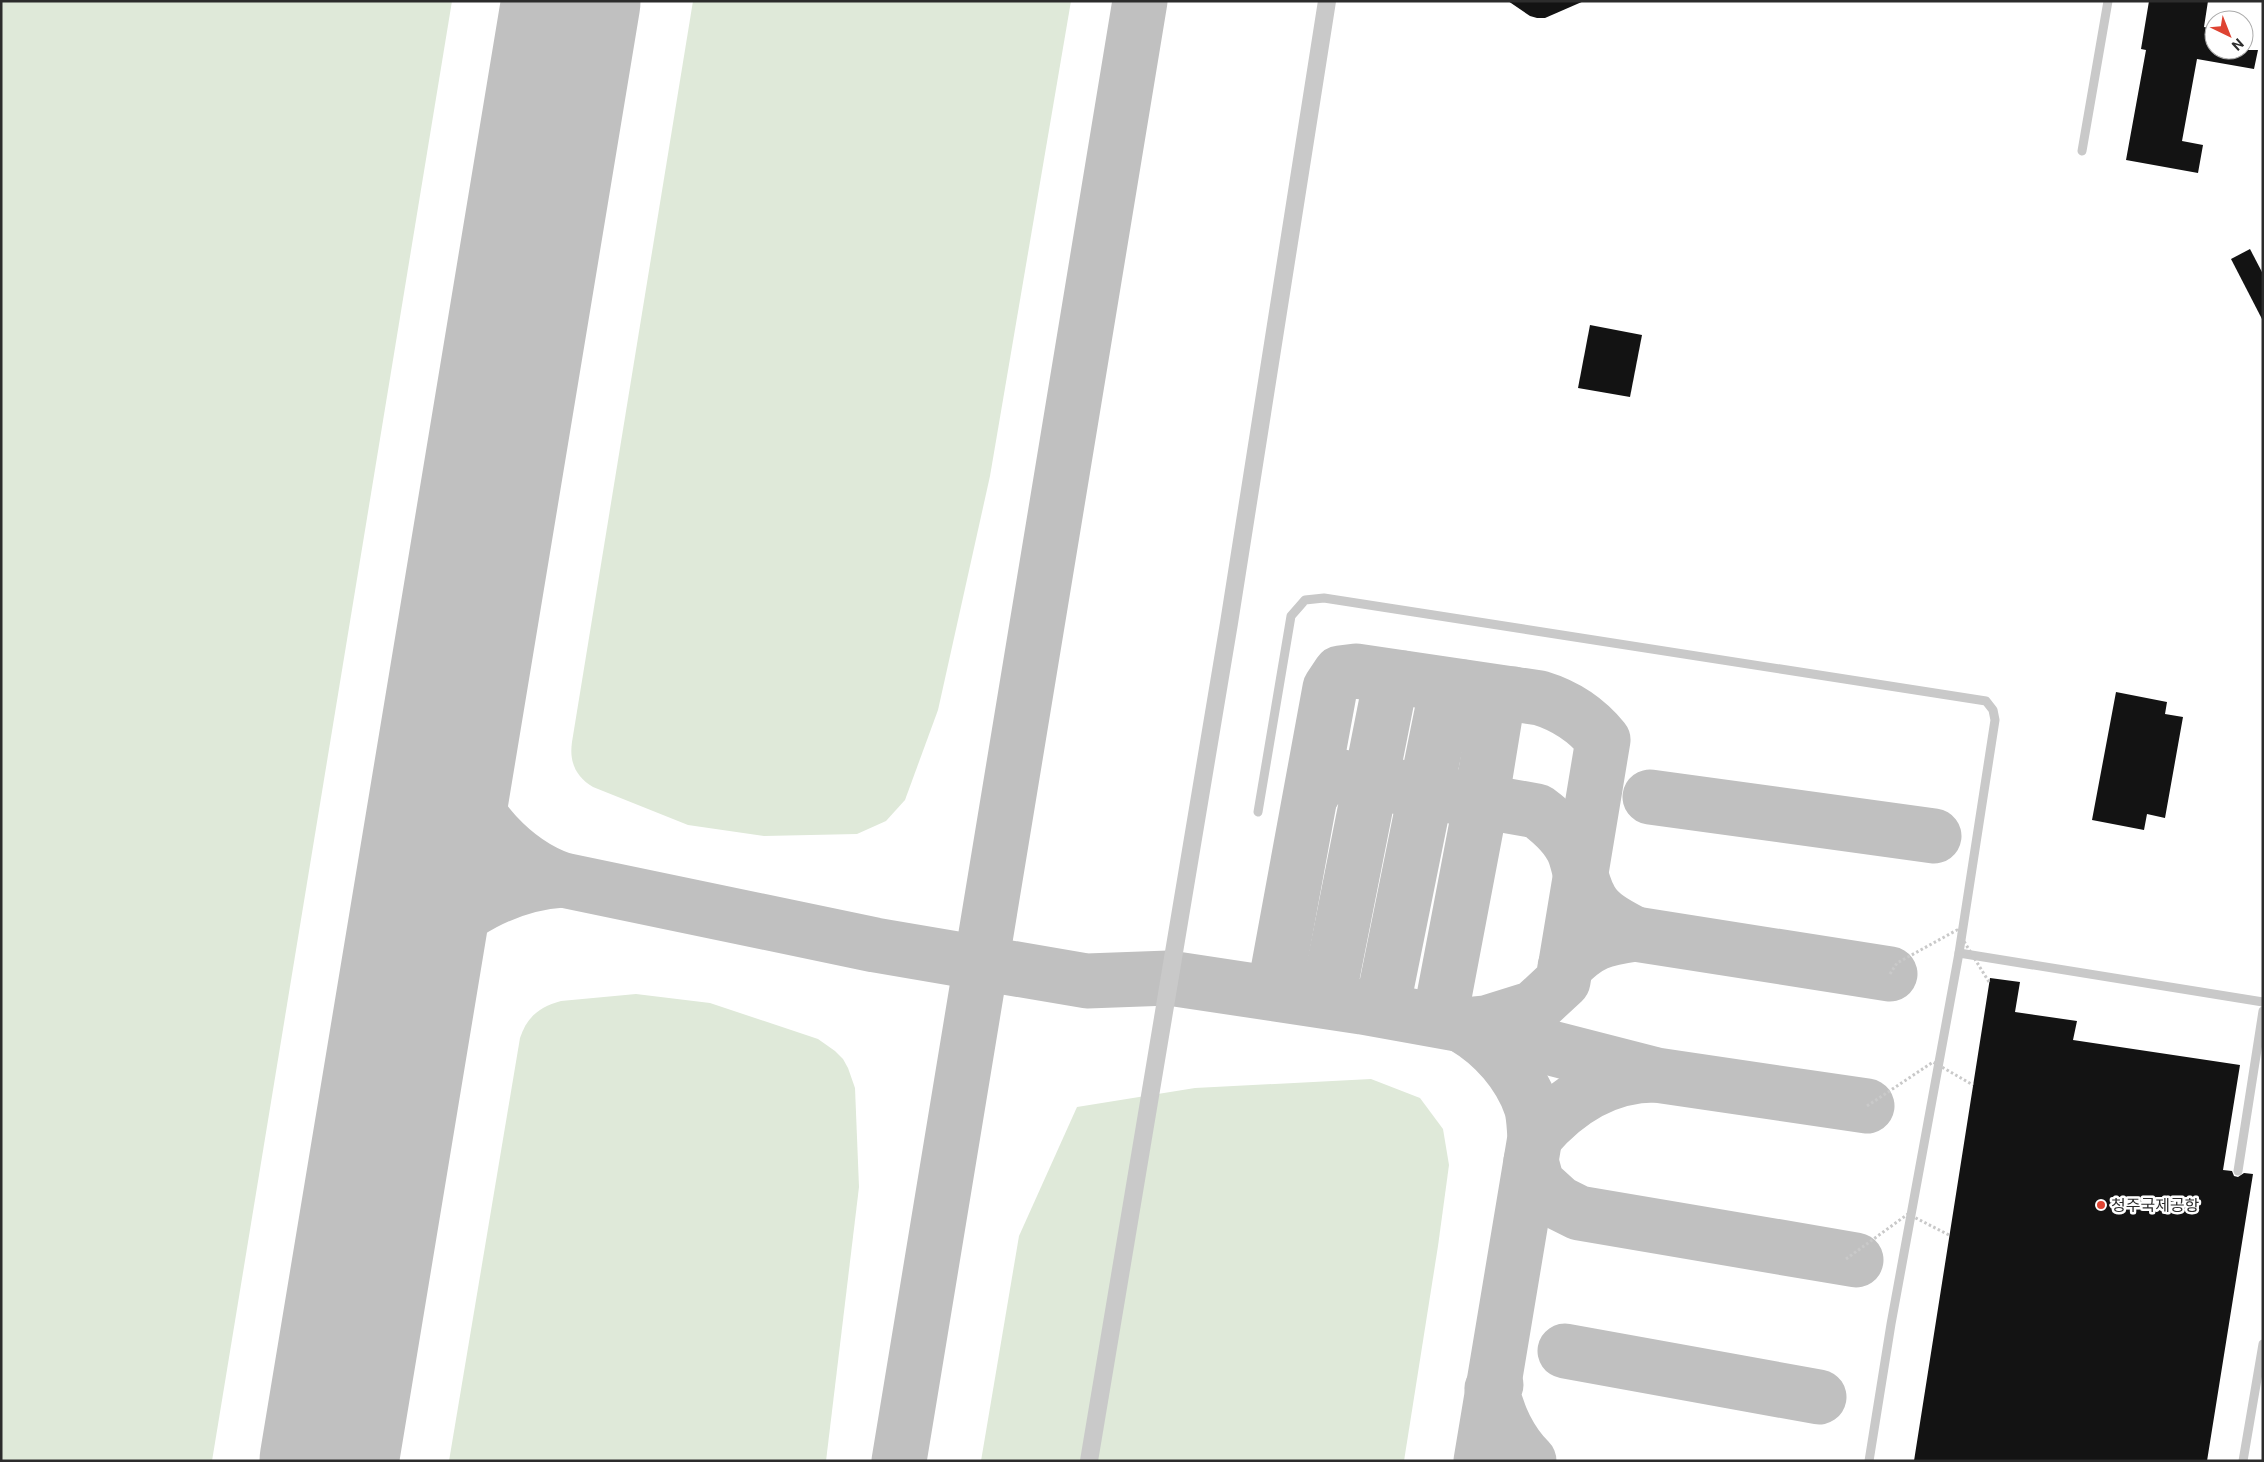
<svg xmlns="http://www.w3.org/2000/svg" width="2264" height="1462" font-family="Roboto,'Noto Sans KR',sans-serif">
  <rect width="100%" height="100%" fill="#fff"/>
  <!-- green -->
  <g fill="#dfe9d9">
    <path d="M1,1H452L212,1461H1Z"/>
    <path d="M693,1H1071L990,476L938,710L905,800L886,821L857,834L764,836L688,825L593,787C576,777 569,762 572,742Z"/>
    <path d="M636,994L710,1003L818,1039L835,1051L843,1059L848,1068L855,1088L859,1187L826,1461H449L520,1038C527,1017 539,1007 561,1001Z"/>
    <path d="M1371,1079L1420,1098L1443,1129L1449,1165L1438,1246L1404,1461H981L1019,1236L1077,1107L1195,1088Z"/>
  </g>
  <g fill="none" stroke-linecap="round" stroke-linejoin="round">
    <!-- taxiway -->
    <g stroke="#c0c0c0" stroke-width="55">
      <path d="M453,710C455,727 455,746 458,763C466,814 516,864 563,880L875,945L1087,981L1169,978L1362,1007L1462,1025L1656,1075L1867,1106"/>
      <path d="M1312,794L1318,784L1331,775L1537,811C1552,822 1568,836 1575,854C1580,869 1582,885 1590,899C1599,916 1618,925 1635,934C1602,939 1589,942 1565,967"/>
      <path d="M1650,797L1934,836"/>
      <path d="M1635,934L1890,974"/>
      <path d="M1278,971L1330,688L1340,673L1356,671L1540,698C1566,706 1586,719 1603,740L1563,981L1534,1008L1486,1023L1465,1025"/>
      <path d="M1332,977L1389,689L1403,678"/>
      <path d="M1386,989L1444,702L1451,694L1463,687"/>
      <path d="M405,999C411,985 416,970 424,957C450,912 512,883 563,880"/>
      <path d="M1443,1002L1481,802L1496,710L1501,700L1513,694"/>
      <path d="M1465,1027C1494,1044 1520,1074 1531,1106C1534,1115 1534,1127 1535,1137L1481,1461"/>
      <path d="M1535,1137C1566,1101 1606,1075 1655,1075"/>
      <path d="M1531,1161L1537,1183L1559,1203L1579,1213L1856,1260"/>
      <path d="M1565,1351L1819,1397"/>
      <path d="M1496,1385L1492,1389C1497,1415 1510,1442 1529,1461"/>
      <path d="M899,1461L1140,1"/>
    </g>
    <!-- runway -->
    <path stroke="#c0c0c0" stroke-width="139" d="M329,1461L571,1"/>
  </g>
  <!-- building -->
  <g fill="#131313">
    <path d="M1508,1H1584L1545,18H1537L1530,16Z"/>
    <path d="M2149,1H2208L2204,27L2214,29V50H2258L2254,69L2197,59L2182,141L2203,145L2198,173L2126,160L2146,50L2141,49Z"/>
    <path d="M2250,249L2263,274V321L2231,259Z"/>
    <path d="M1590,325L1642,335L1630,397L1578,388Z"/>
    <path d="M2116,692L2167,702L2165,714L2183,717L2165,818L2147,814L2144,830L2092,820Z"/>
    <path d="M1990,978L2020,982L2015,1012L2077,1021L2073,1040L2240,1065L2223,1170L2232,1171L2234,1176L2238,1177L2244,1173L2253,1174L2207,1461H1914Z"/>
  </g>
  <g fill="none" stroke-linecap="round" stroke-linejoin="round">
    <!-- lane -->
    <g stroke="#c9c9c9" stroke-width="9">
      <path d="M2082,151L2108,1"/>
      <path d="M1258,812L1291,616L1305,600L1324,598L1986,701L1993,710L1995,720L1959,953L1891,1324L1869,1461"/>
      <path d="M1959,953L2263,1002"/>
      <path d="M2238,1171L2263,1011"/>
      <path d="M2243,1461L2263,1344"/>
    </g>
    <!-- street -->
    <path stroke="#c9c9c9" stroke-width="18" d="M1089,1461L1229,623L1327,1"/>
    <!-- path-bridge -->
    <g stroke="#c9c9c9" stroke-width="3" stroke-dasharray="2.5 2.5" stroke-linecap="butt">
      <path d="M1890,974L1897,963L1957,930L1989,982"/>
      <path d="M1867,1106L1933,1062L1973,1085"/>
      <path d="M1846,1259L1908,1214L1949,1235"/>
    </g>
  </g>
  <!-- markers -->
  <circle fill="#de4433" stroke="#fff" stroke-width="2" cx="2101" cy="1205" r="5"/>
  <g text-anchor="middle" stroke-width="5" stroke-linejoin="round" paint-order="stroke">
    <!-- poi labels -->
    <g font-size="16" fill="#2c2c2c" stroke="#fff" text-anchor="start">
      <text x="2111" y="1211">청주국제공항</text>
    </g>
  </g>
  <!-- border -->
  <rect width="2264" height="1462" fill="none" stroke="#2c2c2c" stroke-width="5"/>
  <!-- north arrow -->
  <g transform="translate(2229 35) rotate(137)"><circle r="24" fill="#ffffff" stroke="#ababab"/>
  <path d="M0-4L9 19L0 12L-9 19Z" fill="#de4433"/>
  <text y="-8" font-size="14" font-weight="bold" text-anchor="middle" fill="#2c2c2c">N</text>
  </g>
</svg>
